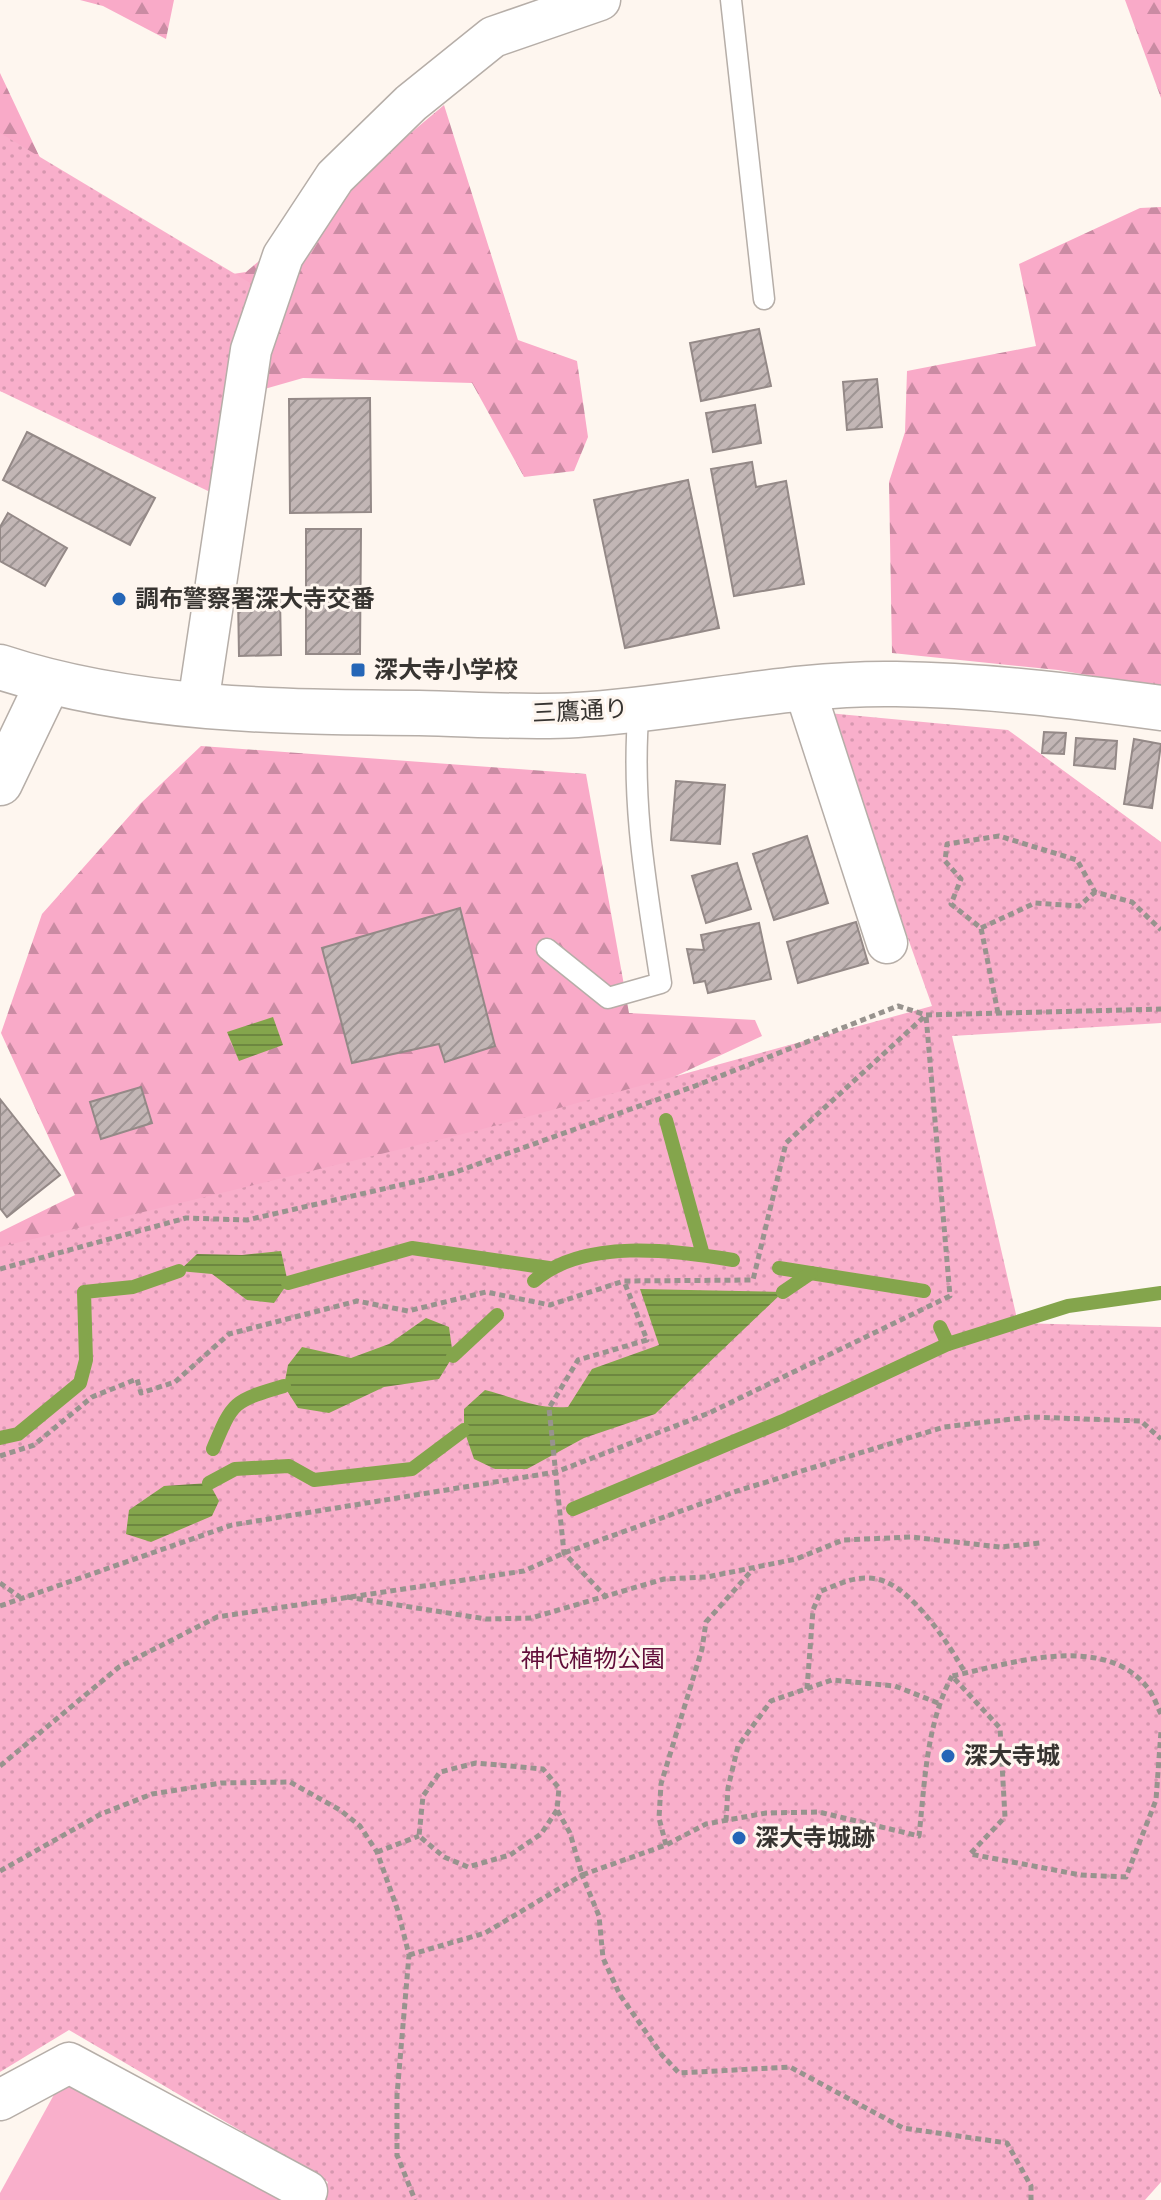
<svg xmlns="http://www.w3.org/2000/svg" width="1161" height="2200" font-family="'Fira Sans Condensed','Noto Sans JP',sans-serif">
  <defs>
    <pattern id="forest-firs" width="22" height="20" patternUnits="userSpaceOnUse" patternTransform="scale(2)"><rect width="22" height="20" fill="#f9aac8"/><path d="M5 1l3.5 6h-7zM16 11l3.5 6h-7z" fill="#ca8ba3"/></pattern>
    <pattern id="park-dots" width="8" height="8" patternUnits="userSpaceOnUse" patternTransform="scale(2)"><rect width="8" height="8" fill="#f9afcb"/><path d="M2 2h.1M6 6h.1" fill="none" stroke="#d697af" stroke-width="1.8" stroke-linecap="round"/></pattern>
    <pattern id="water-rules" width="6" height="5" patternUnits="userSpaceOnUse" patternTransform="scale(2)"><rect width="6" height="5" fill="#84a54c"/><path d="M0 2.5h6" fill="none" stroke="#6d8740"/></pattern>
    <pattern id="building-hatch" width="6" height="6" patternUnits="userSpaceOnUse" patternTransform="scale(2)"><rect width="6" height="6" fill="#c2b6b5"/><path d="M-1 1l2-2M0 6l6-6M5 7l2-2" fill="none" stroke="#9e9594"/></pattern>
  </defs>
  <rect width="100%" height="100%" fill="#fef6ef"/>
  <!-- green -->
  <path fill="#f9afcb" d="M62,2080L282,2200H0V2193Z"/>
  <!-- forest -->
  <g fill="url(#forest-firs)">
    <path d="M80,0H174L166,39L103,6Z"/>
    <path d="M1125,0H1161V98Z"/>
    <path d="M0,73L50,179L206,278L246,272L444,105L518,340L577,361L588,437L574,471L524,477L472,383L303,378L183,412L50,408L0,391Z"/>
    <path d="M1161,207V688L1058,670L892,653L889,482L905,432L907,371L1036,346L1019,264L1140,208Z"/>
    <path d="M201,746L586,774L629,1013L755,1020L762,1036L622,1101L0,1304V1232L75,1195L1,1033L42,914L140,804Z"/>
  </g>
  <!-- park -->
  <g fill="url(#park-dots)">
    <path d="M0,133L265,292L223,485L208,491L0,391Z"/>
    <path d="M828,713L1008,730L1161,842V1023L952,1036L1018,1323L1161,1327V2182L1145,2200H320L328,2182L69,2030L0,2072V1247L479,1130L932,1006Z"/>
  </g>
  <!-- water -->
  <g fill="url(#water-rules)">
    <path d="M273,1017L283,1045L239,1061L227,1032Z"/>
    <path d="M281,1251L288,1283L274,1303L247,1300L212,1274L179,1271L197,1254L242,1255Z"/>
    <path d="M640,1289L783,1292L655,1414L584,1438L527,1469H495L474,1459L464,1430V1409L485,1390C517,1398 534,1409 568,1407L592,1369L659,1345Z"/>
    <path d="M426,1318L449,1327L453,1356L439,1379L384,1387L329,1413L298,1408L284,1386L288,1365L302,1347L351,1358L389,1344Z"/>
    <path d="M209,1483L219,1501L212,1516L151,1542L126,1534L129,1510L164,1486Z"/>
  </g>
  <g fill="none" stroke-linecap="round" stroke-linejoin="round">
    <!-- stream -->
    <g stroke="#84a54c" stroke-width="14">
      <path d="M666,1120L703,1255"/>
      <path d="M779,1268L924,1291"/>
      <path d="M534,1281C583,1238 674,1250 733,1260"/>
      <path d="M288,1283L412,1248L549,1268"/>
      <path d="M783,1292L811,1273"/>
      <path d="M940,1327L948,1344"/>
      <path d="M453,1356L497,1315"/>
      <path d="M0,1438L18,1434L80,1383L86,1360L84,1292L133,1287L179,1271"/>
      <path d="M213,1449C233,1401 233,1401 284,1386"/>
      <path d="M209,1483L235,1469L289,1466L314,1480L412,1469L464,1430"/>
      <path d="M573,1509L783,1421L948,1344L1068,1306L1161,1293"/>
    </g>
  </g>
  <!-- building -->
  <g fill="url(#building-hatch)" stroke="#948987" stroke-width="2">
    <path d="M759,329L771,386L701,401L690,343Z"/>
    <path d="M877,379L882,427L847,430L843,382Z"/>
    <path d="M370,398L371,512L290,513L289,399Z"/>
    <path d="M755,405L761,443L713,452L706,413Z"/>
    <path d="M27,432L155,498L130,545L3,480Z"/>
    <path d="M752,462L756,487L786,481L804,584L734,596L711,469Z"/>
    <path d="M688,480L719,628L625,648L594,500Z"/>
    <path d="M8,513L67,548L45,586L0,561V527Z"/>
    <path d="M306,529H361L360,654H306Z"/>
    <path d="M238,596H280L281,655L239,656Z"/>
    <path d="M1044,732L1066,733L1064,754L1042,753Z"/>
    <path d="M1076,738L1117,741L1115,769L1074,765Z"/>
    <path d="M1134,739L1161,744L1152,808L1124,804Z"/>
    <path d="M676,781L725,785L720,844L671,840Z"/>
    <path d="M807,836L828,903L774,920L753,854Z"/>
    <path d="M737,863L751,909L706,923L692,876Z"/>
    <path d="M460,908L495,1046L445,1062L439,1044L352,1063L322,948Z"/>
    <path d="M856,922L868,963L798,983L787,942Z"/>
    <path d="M759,923L771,979L708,993L705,981L694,983L687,949L704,950L701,935Z"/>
    <path d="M141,1087L152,1123L101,1139L90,1102Z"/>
    <path d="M0,1099L60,1175L7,1217L0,1208Z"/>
  </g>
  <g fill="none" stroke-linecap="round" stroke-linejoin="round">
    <!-- service casing -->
    <g stroke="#b6aea8" stroke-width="23">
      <g id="service">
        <path d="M731,0L764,299"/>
        <path d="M547,949L608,998L661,983C647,891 630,801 639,707"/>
      </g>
    </g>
    <!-- minor casing -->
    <g stroke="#b6aea8" stroke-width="43">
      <g id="minor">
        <path d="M804,687L887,943"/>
        <path d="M198,704L251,350L283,256L335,177L411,103L493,37L600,0"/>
        <path d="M0,2100L69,2063L307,2191L303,2200"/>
      </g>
    </g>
    <!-- tertiary casing -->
    <g stroke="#b6aea8" stroke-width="47">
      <path id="tertiary" d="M0,783L48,683"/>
    </g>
    <!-- secondary casing -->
    <g stroke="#b6aea8" stroke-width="47">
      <path id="secondary" d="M0,667C134,711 280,712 419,713C472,714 525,718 577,715C684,709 788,682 896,684C985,685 1073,696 1161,708"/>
    </g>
    <!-- path -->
    <g stroke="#98938e" stroke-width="5" stroke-dasharray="6 4" stroke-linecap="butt">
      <path d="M981,928L1035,903L1079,906L1095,892"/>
      <path d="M998,1013L981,928L951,904L961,879L945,861L947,844L999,836L1077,860L1095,892L1132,902L1161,930"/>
      <path d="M0,1269L186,1218L247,1220L453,1173L695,1086L898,1006L926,1015L1161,1009"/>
      <path d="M0,1456L34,1445L92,1397L137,1379L141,1393L175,1382L229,1334L357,1301L408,1311L486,1292L550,1305L624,1281L753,1280L786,1143L925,1016"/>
      <path d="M0,1583L20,1597"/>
      <path d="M347,1597L486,1619L531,1618L664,1579L707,1577L796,1559L843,1540L911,1537L1000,1547L1040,1543"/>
      <path d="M607,1598L564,1553L549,1408L578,1360L647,1340L624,1281"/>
      <path d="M0,1606L232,1525L556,1472L709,1413L950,1296L926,1015"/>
      <path d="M807,1689L813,1610L821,1591C839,1584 856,1575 876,1579C910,1584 950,1645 965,1673"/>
      <path d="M1161,1714C1157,1706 1153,1694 1147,1687C1103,1632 1009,1664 952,1676L1000,1728L1005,1817L970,1854L1081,1875L1126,1877L1156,1800L1161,1731"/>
      <path d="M0,1766L119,1667L217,1617L524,1571L564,1553L734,1492L944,1427L1030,1417L1141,1421L1161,1439"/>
      <path d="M557,1810L541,1834L510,1855L468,1867L444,1857L419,1836L423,1796L440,1772L476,1763L543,1769L559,1788L557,1810L570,1833L582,1875L666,1845L706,1824L766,1813L819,1812L919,1836C925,1781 926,1725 952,1676"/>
      <path d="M726,1821L728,1788L738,1746L771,1701L832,1680L895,1686L938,1703"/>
      <path d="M666,1845L659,1818L661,1784L702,1649L706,1622L754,1568"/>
      <path d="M377,1852L419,1836"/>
      <path d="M0,1871L101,1814L152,1794L221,1783L290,1782L340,1810L360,1826L377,1852L398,1911L409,1955L397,2095V2155L415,2200"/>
      <path d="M409,1955L485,1933L582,1875L599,1916L603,1958L620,1995L662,2055L679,2073L790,2067L903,2128L1007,2143L1031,2186V2200"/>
    </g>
    <!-- service -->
    <use href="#service" stroke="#fff" stroke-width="20"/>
    <!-- minor -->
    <use href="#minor" stroke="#fff" stroke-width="40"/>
    <!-- tertiary -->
    <use href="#tertiary" stroke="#fff" stroke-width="44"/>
    <!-- secondary -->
    <use href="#secondary" stroke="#fff" stroke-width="44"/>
  </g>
  <!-- markers -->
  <g fill="#2566b7" stroke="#fef6ef" stroke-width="3">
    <circle cx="119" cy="599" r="8"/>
    <rect x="350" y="662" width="16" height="16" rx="4"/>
    <circle cx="948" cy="1756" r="8"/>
    <circle cx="739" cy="1838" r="8"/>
  </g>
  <g text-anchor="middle" stroke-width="6" stroke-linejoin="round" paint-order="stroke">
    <!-- poi labels -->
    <g font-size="24" font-weight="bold" fill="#373431" stroke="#fef6ef" text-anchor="start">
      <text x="135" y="607">調布警察署深大寺交番</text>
      <text x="374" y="678">深大寺小学校</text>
      <text x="964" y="1764">深大寺城</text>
      <text x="755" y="1846">深大寺城跡</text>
    </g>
    <!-- street labels -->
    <g font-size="24" fill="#373431" stroke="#fef6ef">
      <text transform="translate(580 711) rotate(-3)" y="8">三鷹通り</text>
    </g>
    <!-- park labels -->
    <g font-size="24" fill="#620e3a" stroke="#fef6ef">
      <text x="593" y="1667">神代植物公園</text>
    </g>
  </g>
</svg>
